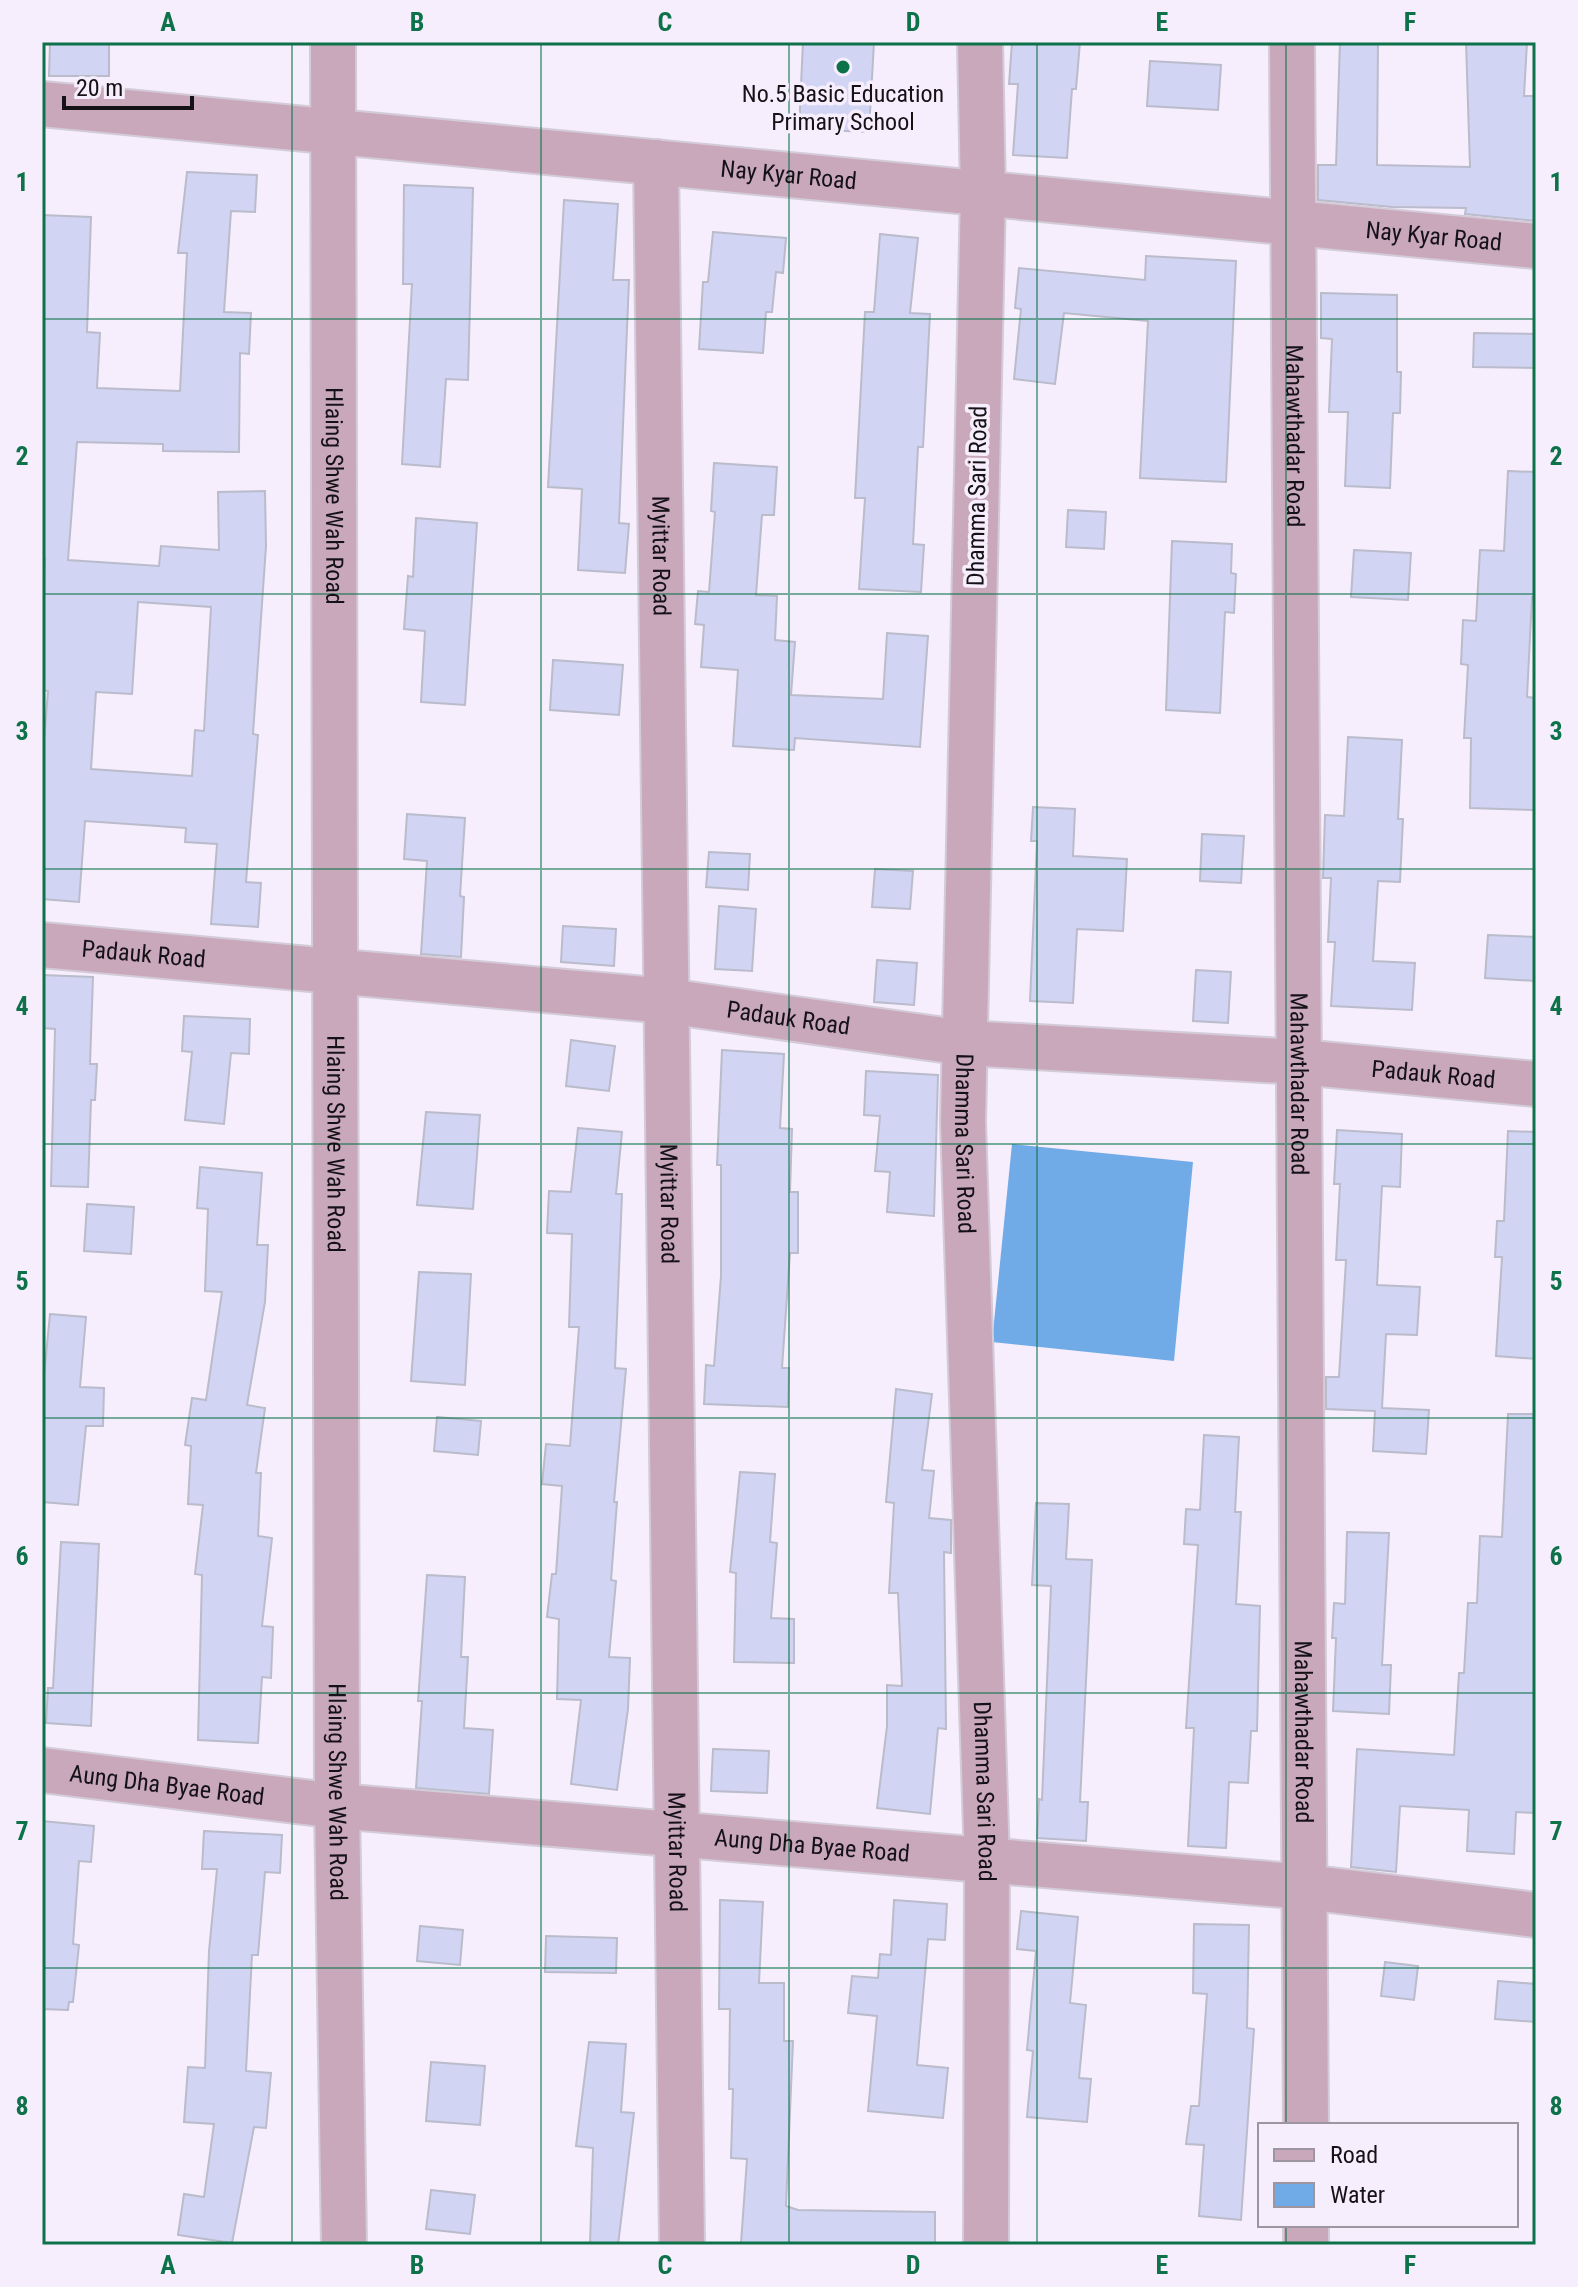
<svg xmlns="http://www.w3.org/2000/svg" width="1578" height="2287" font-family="'Roboto Condensed',sans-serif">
  <rect width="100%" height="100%" fill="#f7eefd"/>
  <!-- water -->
  <path fill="#71abe7" d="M1012,1144L1193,1162L1174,1361L992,1342Z"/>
  <!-- building -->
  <g fill="#d1d4f3" stroke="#babbcb" stroke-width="2" fill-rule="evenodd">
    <path d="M50,42H109V76H49Z"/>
    <path d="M803,42H874L869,132L799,129Z"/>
    <path d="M1012,42H1080L1076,89H1072L1067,158L1013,155L1018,84H1009Z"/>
    <path d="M1340,42H1378L1377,165L1470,167L1466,42H1527L1524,96H1536V221L1465,214L1466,208L1392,207L1318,200V165H1336Z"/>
    <path d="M1150,61L1221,65L1218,110L1147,106Z"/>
    <path d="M187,172L257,175L255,212L231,211L224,312L251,313L249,354L240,353L239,452L163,451V444L77,442L68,560L159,566L161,546L219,550L218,492L265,491L266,546L253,734L258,735L246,882L261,883L258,927L211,924L217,844L185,842L186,828L85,821L79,902L42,899V766L48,691L42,690L45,559H42V215L91,217L87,332L100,333L97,388L180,391L187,253H178ZM138,602L211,607L204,731L195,730L192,776L91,769L96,692L132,694Z"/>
    <path d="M404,185L473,188L468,380L446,379L440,467L402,464L412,284H403Z"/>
    <path d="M564,200L618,204L613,280H629L619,523L629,524L625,573L578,570L582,489L548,487Z"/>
    <path d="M713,232L786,238L783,273L776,272L772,312H766L763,353L699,349L703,282H708Z"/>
    <path d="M880,234L918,238L910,313L930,314L923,447H918L913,544L924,545L921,592L859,589L865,498H855L865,312H874Z"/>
    <path d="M1146,256L1236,261L1226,482L1140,478L1148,321L1064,313L1055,384L1014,379L1021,309L1015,308L1019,268L1145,280Z"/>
    <path d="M1321,293L1397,295V372H1401L1400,413H1393L1390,488L1345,486L1348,412H1329L1332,339L1321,338Z"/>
    <path d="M1474,333L1536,334V368L1473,367Z"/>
    <path d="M714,463L777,467L774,515H762L756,595L777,596L775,640L795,642L791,695L883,699L887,633L928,636L920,747L795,738L794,750L733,746L738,670L701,667L704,625L695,624L698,591L709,592L715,512L711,511Z"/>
    <path d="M1508,471L1536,472V597H1532L1527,697L1536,698V810L1470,808L1471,738H1464L1468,665L1461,664L1463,620L1476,621L1480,550L1504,551Z"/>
    <path d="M1068,510L1106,512L1104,549L1066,547Z"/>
    <path d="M416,518L477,523L465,705L421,702L425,631L404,629L408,576L413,577Z"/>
    <path d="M1172,541L1232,544L1231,573L1236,574L1234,613L1225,612L1220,713L1166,710Z"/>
    <path d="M1354,550L1411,553L1408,600L1351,597Z"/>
    <path d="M553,660L623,665L619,715L550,710Z"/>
    <path d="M1348,737L1402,740L1398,819H1403L1400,882L1378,881L1373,961L1415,963L1412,1010L1331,1006L1335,942H1328L1331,878H1323L1325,815L1344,816Z"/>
    <path d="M1033,807L1075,809L1073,856L1127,859L1123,931L1077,929L1073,1003L1030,1001L1037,841H1031Z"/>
    <path d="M407,814L465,818L460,896L464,897L461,957L421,954L427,861L404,859Z"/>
    <path d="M1202,834L1244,836L1241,883L1200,881Z"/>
    <path d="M709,852L750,854L748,890L706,887Z"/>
    <path d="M875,869L913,871L910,909L872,907Z"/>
    <path d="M719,906L756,909L752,971L715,969Z"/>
    <path d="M563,926L616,929L614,966L561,962Z"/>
    <path d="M1488,935L1536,937V981L1485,978Z"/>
    <path d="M877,960L917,963L914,1005L874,1002Z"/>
    <path d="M1196,970L1231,972L1228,1023L1193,1021Z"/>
    <path d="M42,975L93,977L90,1064H97L95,1100H91L88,1187L51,1186L55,1029L42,1028Z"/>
    <path d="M184,1016L250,1019L249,1054L231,1053L224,1124L185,1120L192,1052L182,1051Z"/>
    <path d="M571,1040L615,1046L609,1091L566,1086Z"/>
    <path d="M722,1050L784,1054L780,1128L792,1129L790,1192H798V1253H790L782,1368H789L788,1407L704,1404L706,1365L714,1366L721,1276V1165H717Z"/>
    <path d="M866,1071L938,1075L934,1216L887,1212L890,1172L875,1171L880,1116L864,1115Z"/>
    <path d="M426,1112L480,1115L473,1209L417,1205Z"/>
    <path d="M578,1128L622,1132L616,1194H622L615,1368L626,1369L614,1502H617L611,1580L616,1581L609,1657L630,1658L628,1709L617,1790L571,1784L581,1700L557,1699L559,1619L547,1617L552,1574H556L562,1486L542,1484L546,1444L570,1446L579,1327H569L572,1234L547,1233L549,1191L571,1192Z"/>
    <path d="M1337,1130L1402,1134L1400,1187L1382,1186L1377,1285L1420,1287L1417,1335L1386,1334L1382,1408L1429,1410L1426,1454L1373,1451L1375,1411L1326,1409V1377H1339L1346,1260H1336L1340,1184H1334Z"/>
    <path d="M1508,1131L1536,1132V1359L1496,1356L1502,1257H1495L1497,1221H1504Z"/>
    <path d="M200,1167L262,1173L257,1245H268L265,1302L247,1405L265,1408L256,1473H261L258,1536L272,1538L262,1626L273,1627L271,1678L262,1677L258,1743L198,1740L202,1575L195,1574L203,1505L188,1504L191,1446L185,1445L192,1398L206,1400L222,1292L205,1291L208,1209L197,1208Z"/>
    <path d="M87,1204L134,1207L131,1254L84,1251Z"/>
    <path d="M419,1272L471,1274L465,1385L411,1381Z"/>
    <path d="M50,1314L86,1317L80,1387L104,1388L103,1426H86L78,1505L42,1502L43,1386Z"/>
    <path d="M896,1389L932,1394L922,1470L934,1471L929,1518L951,1520V1553L944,1552L946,1729L938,1728L930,1814L877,1808L887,1726V1685L902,1686L898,1593H889L894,1503L886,1502Z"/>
    <path d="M1508,1414H1536V1813L1516,1812L1514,1854L1467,1851L1469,1810L1400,1806L1396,1872L1351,1867L1357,1749L1454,1755L1459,1673H1464L1468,1603H1477L1480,1536L1502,1537Z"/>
    <path d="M437,1417L481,1421L478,1455L434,1451Z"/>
    <path d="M1204,1435L1239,1437L1235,1512H1241L1236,1604L1260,1606L1257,1731H1251L1248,1783L1229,1782L1226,1848L1188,1846L1194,1728H1186L1198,1545L1184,1544L1186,1509L1200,1510Z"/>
    <path d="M740,1472L775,1474L770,1542L777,1543L771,1618L794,1619V1663L734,1662L736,1573L730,1572Z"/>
    <path d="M1036,1503L1069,1504L1066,1559L1092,1560L1080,1802H1088L1086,1841L1037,1838L1039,1799L1042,1800L1051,1586L1032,1585Z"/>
    <path d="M1347,1532L1389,1533L1382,1665H1391L1389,1714L1333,1711L1336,1638H1332L1334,1603L1345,1604Z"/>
    <path d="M61,1542L99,1544L91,1726L46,1723L48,1688H53Z"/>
    <path d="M427,1575L465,1577L461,1657H468L464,1728L493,1730L489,1794L416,1788L422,1701H418Z"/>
    <path d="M713,1749L769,1751L767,1793L711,1791Z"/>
    <path d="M42,1821L94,1826L91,1862L79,1861L73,1944L79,1945L73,2002H69L68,2010L42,2009Z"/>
    <path d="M204,1831L282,1835L280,1873L265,1872L258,1955H252L246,2071L271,2073L266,2128L254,2127L232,2243L178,2235L184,2194L204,2197L214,2124L184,2122L188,2067L205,2068L209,1951L217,1869H202Z"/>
    <path d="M720,1900L763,1902L759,1983H784V2041H793L786,2206L798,2210L935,2212V2245L741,2243L747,2159L731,2158L733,2089H729L730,2009H719Z"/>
    <path d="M894,1900L947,1904L945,1940L928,1939L917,2065L948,2068L943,2118L868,2111L877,2016L848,2013L852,1976L878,1978L880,1954L891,1955Z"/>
    <path d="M1021,1911L1078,1917L1070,2003L1086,2005L1079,2078L1091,2079L1087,2122L1027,2117L1033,2051L1027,2050L1036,1951L1017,1949Z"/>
    <path d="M1194,1924L1249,1925L1247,2028L1254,2029L1241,2220L1199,2216L1204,2145L1186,2144L1191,2106H1199L1207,1994L1193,1993Z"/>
    <path d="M420,1926L463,1930L460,1965L417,1961Z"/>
    <path d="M546,1936L617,1938L616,1973L545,1972Z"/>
    <path d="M1385,1962L1418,1966L1414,2000L1381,1996Z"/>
    <path d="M1498,1981L1536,1984V2022L1495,2019Z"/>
    <path d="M589,2042L626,2044L621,2112L634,2113L618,2245H590L593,2148L576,2146Z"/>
    <path d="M431,2062L485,2066L480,2125L426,2121Z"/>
    <path d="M431,2190L475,2195L470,2234L426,2229Z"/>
  </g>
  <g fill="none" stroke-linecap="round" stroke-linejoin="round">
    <!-- minor casing -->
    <g stroke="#d3cbd8" stroke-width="48">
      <g id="minor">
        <path id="s1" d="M333,42L337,1806L344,2245"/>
        <path id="s2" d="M980,42L983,193L963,1122L987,1861L986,2245"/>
        <path id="s3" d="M1292,42L1306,2125"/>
        <path id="s4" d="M42,104L1536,246"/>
        <path id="s5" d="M656,162L682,2245"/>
        <path id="s6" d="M42,945L667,1001L965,1043L1300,1062L1536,1084"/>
        <path id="s7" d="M42,1770L337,1806L1306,1887L1536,1915"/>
        <path d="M1306,2245V2225"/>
      </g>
    </g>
    <!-- minor -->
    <use href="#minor" stroke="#caa8bc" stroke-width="44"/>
  </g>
  <!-- grid -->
  <path fill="none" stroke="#0d7249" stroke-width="2" stroke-opacity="0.55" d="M292,42V2245M541,42V2245M789,42V2245M1037,42V2245M1286,42V2125M42,319H1536M42,594H1536M42,869H1536M42,1144H1536M42,1418H1536M42,1693H1536M42,1968H1536M1286,2225V2245"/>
  <!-- markers -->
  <circle fill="#0d7249" stroke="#f7eefd" stroke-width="3" cx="843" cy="67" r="8"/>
  <g text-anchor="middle" stroke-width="7" stroke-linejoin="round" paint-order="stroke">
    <!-- poi labels -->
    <g font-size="24" fill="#151217" stroke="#f7eefd">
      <text x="843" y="102">No.5 Basic Education<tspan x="843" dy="28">Primary School</tspan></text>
    </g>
    <!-- street labels -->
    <g font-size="24" fill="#151217" stroke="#f7eefd">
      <text dy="8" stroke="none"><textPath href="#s4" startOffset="750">Nay Kyar Road</textPath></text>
      <text dy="8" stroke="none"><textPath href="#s4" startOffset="1398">Nay Kyar Road</textPath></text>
      <text dy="8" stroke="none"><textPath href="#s3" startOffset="394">Mahawthadar Road</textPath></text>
      <text dy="8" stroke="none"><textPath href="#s1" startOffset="454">Hlaing Shwe Wah Road</textPath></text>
      <text transform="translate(977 496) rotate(-89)" y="8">Dhamma Sari Road</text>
      <text dy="8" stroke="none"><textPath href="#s5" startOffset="394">Myittar Road</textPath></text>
      <text dy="8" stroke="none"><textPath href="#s6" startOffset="102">Padauk Road</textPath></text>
      <text dy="8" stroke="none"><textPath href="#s6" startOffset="750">Padauk Road</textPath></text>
      <text dy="8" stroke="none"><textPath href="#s6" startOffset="1398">Padauk Road</textPath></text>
      <text dy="8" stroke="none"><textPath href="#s3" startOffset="1042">Mahawthadar Road</textPath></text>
      <text dy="8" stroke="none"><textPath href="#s1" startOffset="1102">Hlaing Shwe Wah Road</textPath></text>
      <text dy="8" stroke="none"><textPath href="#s2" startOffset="1102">Dhamma Sari Road</textPath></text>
      <text dy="8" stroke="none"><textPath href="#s5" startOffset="1042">Myittar Road</textPath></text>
      <text dy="8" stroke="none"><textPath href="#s3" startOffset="1690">Mahawthadar Road</textPath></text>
      <text dy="8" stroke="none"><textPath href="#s7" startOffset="126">Aung Dha Byae Road</textPath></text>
      <text dy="8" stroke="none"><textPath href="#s2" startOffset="1750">Dhamma Sari Road</textPath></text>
      <text dy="8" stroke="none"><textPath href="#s1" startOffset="1750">Hlaing Shwe Wah Road</textPath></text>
      <text dy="8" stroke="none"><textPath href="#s7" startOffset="774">Aung Dha Byae Road</textPath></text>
      <text dy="8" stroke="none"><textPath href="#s5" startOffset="1690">Myittar Road</textPath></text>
    </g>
  </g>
  <!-- border -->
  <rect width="1578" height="2287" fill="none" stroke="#f7eefd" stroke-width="88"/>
  <!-- legend -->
  <rect x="1258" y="2123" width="260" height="104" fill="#f7eefd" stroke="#9d96a1" stroke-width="2"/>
  <rect x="1274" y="2149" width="40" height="12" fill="#caa8bc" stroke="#9d96a1" stroke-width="2"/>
  <text x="1330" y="2163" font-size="24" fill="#151217">Road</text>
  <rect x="1274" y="2183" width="40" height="24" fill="#71abe7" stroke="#9d96a1" stroke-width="2"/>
  <text x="1330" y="2203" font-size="24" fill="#151217">Water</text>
  <!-- scale -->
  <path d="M64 96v12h128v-12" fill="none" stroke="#151217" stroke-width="4"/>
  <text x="76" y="96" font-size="24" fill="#151217" stroke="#f7eefd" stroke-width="6" paint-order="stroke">20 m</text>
  <rect x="44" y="44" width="1490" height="2199" fill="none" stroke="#0d7249" stroke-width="3"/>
  <g font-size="26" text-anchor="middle" font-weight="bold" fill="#0d7249">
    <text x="168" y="31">A</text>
    <text x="417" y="31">B</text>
    <text x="665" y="31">C</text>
    <text x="913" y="31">D</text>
    <text x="1162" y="31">E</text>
    <text x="1410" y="31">F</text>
    <text x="22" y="191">1</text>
    <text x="1556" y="191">1</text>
    <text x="22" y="465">2</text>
    <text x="1556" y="465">2</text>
    <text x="22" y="740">3</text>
    <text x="1556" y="740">3</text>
    <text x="22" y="1015">4</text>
    <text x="1556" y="1015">4</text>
    <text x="22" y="1290">5</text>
    <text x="1556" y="1290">5</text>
    <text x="22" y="1565">6</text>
    <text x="1556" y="1565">6</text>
    <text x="22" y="1840">7</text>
    <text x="1556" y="1840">7</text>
    <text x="22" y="2115">8</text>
    <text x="1556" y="2115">8</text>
    <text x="168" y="2274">A</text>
    <text x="417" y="2274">B</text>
    <text x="665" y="2274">C</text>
    <text x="913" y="2274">D</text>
    <text x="1162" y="2274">E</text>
    <text x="1410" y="2274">F</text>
  </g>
</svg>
